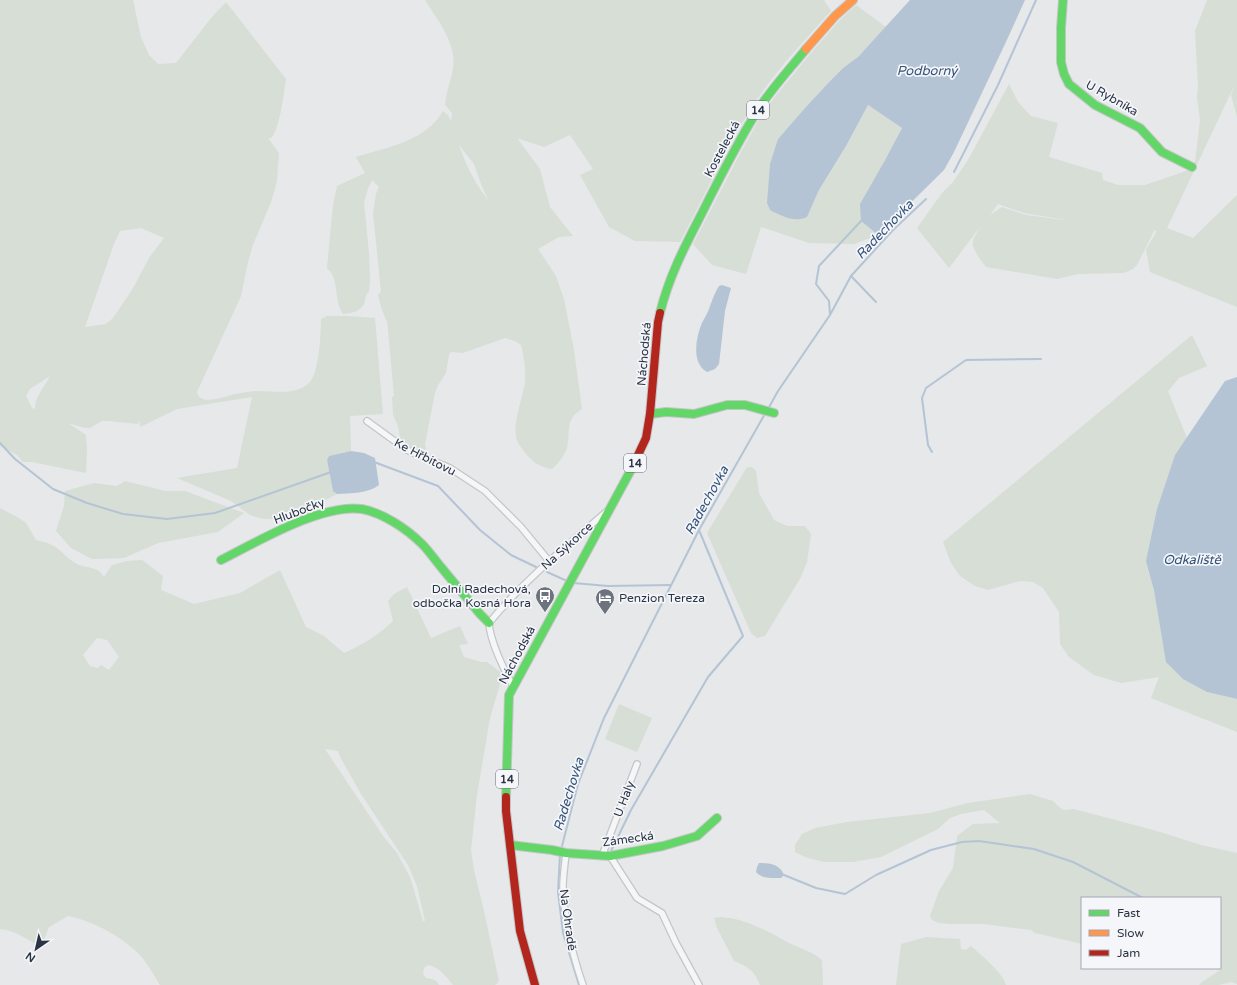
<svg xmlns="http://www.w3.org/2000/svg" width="1237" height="985" font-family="'Varela Round',sans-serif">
  <rect width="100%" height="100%" fill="#e6e8ea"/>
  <!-- green -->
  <g fill="#d6ded6" fill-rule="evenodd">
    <path d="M0,0H133L141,37L149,55L158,64L176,63L211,18L226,2L286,79C284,91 280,130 271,138H268L279,153L277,180L275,189L271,202L253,245L248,262L241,296L197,392C199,407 227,396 235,394C241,393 247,392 254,391C272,390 295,397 310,382C319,372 321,333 321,319L327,316H347L375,318L383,414L350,416L351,451L329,456L327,460L333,491L337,494L318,504L303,516L276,519H263L250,515L231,501L177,478L237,468L252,397L177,409L140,427V421L138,424L108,421H102L90,428H85L68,423L86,435L87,450L86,473L32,462H23L17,455L0,446ZM141,228L164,238L149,258L132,290L113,318L106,324L85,327L114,244L120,231ZM50,376C44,388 35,396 35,409L32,408L26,396L30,389Z"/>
    <path d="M425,0H824L831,11C802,43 772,75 750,110C724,152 703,199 680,242L635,241L609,227L580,175L593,169L570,135L544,147L517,138L540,169L550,207L573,236L559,237L538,249L556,276L564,299L574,350L582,409C564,420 571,431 567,448C565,455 557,465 552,469C540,467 534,463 526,454C522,448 517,443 516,436C513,422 523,397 525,382C526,370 524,357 521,345L515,341L505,338L463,353L451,352L449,355L446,373L438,385L435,393L425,444L427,456L408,447L402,442L400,438L398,426L393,415L392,397L394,396L388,329L387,322L382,310L378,295L381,292L373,213L376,194L379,187L372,180L368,189L364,202L369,253L370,281L369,292C364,296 366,300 364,304C359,312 351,313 343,314C335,303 338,288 333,276C332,273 329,271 327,268L333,205L337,186L365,173L356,157C387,147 425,142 443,111L448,115L451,121L452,113L445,105C446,92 451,81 453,68C457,43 438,21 425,0ZM459,145L474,164L481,184L488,200C476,185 465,164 459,145Z"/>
    <path d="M1207,0H1237V117L1231,95L1235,84L1167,228L1193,238L1237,195V307L1150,272L1146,249L1157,231L1151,230L1154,231L1137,265L1133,269L1124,273L1078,274L1057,279L986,267C982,261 971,249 973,241C974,236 978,232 980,227L949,268L917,228L942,193L953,182L968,160L1009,84L1018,102L1031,116L1058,123L1049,157L1102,173L1103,180L1118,185H1145L1186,171L1195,162L1200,120L1197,98L1198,86L1195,31ZM998,204L1024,213L1072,221L1026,215L1002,207L990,215Z"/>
    <path d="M856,5L886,27L858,57L843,68L831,80L805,108L778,139L807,217L819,190L846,146L868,105L902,128L884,162L861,221L878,235L854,244L809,243L761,227L746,274L712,265L693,244L742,150L761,116L777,94L816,47L840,20Z"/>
    <path d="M1192,335L1207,366L1179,378L1168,391L1195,458L1207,692L1237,699V732L1151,698L1159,677L1121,683L1094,675L1069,657L1060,644L1059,612L1043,588L1033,582L1020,581L988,590L975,586L960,576L951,563L943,542Z"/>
    <path d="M747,467H752L756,471L759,493L774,520L787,526H805L811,534L807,562L801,577L765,636L757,638L751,633L707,533Z"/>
    <path d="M125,481L165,491H185L244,513L218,532L158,543L124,558L92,559L71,548L56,531L64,506L65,491L94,483L117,486Z"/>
    <path d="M0,508L19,518L26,523L36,540C44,542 50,543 57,548C65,554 68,560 79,565C88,568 99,567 104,577L112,565L127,561L142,560L163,576L161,590L194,604L240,593L280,570L306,627L324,636L344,653C362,645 379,635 393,621L388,601L394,594L407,587L431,638L460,626L468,644L459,645L464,657L481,662H487L503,674L490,718L486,742L477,795L471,850L474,870L484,911L499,981L497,982L498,983L495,985H453C446,976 439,967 428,965L424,968L423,974L426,978C432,979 436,979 439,985H160C154,975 148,965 141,956C124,938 92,920 68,916L49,927L41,947C28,940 15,930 0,929ZM97,638L107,640L119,657L109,670L101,665L98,668L90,666L83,655ZM325,749L338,751L340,757L361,794L408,865L417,886L425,921H423L410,877L397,853L383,836Z"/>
    <path d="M619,704L652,718L637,752L605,739Z"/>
    <path d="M1030,794L1053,801L1059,807L1064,810L1074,809L1157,831L1201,845L1237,853V984L1231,982L1219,985H1199L1202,982L1222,969L1220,958V898H1082V944L1035,933L1031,930L983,924H950L939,923L932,920L930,916L939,891L953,868L957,836L973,824L1000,823L984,810L961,814L950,818L938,829L881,857L853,862H824L805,857L795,852V845L802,834L815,828L847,822L930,813L968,803Z"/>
    <path d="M721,917C748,919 768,932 791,944C802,949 813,952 822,960L823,985H760C755,971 747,966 734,961L717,928L714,918Z"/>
    <path d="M926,937L960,939L961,949L966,950L971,946C980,954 1004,974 1006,985H896L901,944Z"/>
  </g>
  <!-- water -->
  <g fill="#b4c4d5">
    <path d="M910,0H1025L1005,44L954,152L944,170L878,235L861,221L860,204L884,162L902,128L868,105L846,146L819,190L807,217C794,223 782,216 770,210L767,203L770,164L778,139L805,108L831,80L843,68L858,57Z"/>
    <path d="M722,285L731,288L725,311L719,364L715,369L707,372C691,363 696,337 702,323C704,319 707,314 709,309C712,301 714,294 719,286Z"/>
    <path d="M1237,377V699L1207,692L1183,679L1166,662L1154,590L1146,561L1157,509L1175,455L1225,381Z"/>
    <path d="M351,451L364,453L375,458L379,485C367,494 351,493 337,494L333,491L327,460L329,456Z"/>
    <path d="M759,863C769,863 780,864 784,875L781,878C772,878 762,879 756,872L757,867Z"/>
  </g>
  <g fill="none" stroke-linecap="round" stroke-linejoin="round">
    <!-- stream -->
    <g stroke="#b4c4d5" stroke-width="2">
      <path d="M954,172L998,85L1036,0"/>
      <path d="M851,276L876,302"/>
      <path d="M830,314L829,301L816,284L819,266L862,220"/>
      <path d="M768,409L778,391L830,315L851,276L893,230L926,199"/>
      <path d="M0,443L15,459L53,489L87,503L123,514L167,519L215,513L331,472"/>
      <path d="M932,452L928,445L922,398L926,388L966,360L1041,359"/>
      <path d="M374,462L438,486L480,530L511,555L536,567"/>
      <path d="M547,572L567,581"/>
      <path d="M573,583L608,586L671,585"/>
      <path d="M562,846L578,784L604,718L699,530L766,412"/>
      <path d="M611,851L631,810L708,677L743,636L699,530"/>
      <path d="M560,855L558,892L563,933L579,985"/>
      <path d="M784,875L816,888L845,894L876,875L931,850L962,842L979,841L1034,849L1073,862L1143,898"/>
    </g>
    <!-- street casing -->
    <g stroke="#c4c6c8" stroke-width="8">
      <g id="street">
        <path d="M367,421L389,437L409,451L450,468L485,491L521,527L549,561"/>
        <path d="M513,686C504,670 490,641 489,623C523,581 566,547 606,512"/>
        <path d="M566,853C565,864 563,876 563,887C564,921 572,953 583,985"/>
        <path d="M602,856L637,764"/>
        <path d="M610,856L637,898L662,913L676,943L699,985"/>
      </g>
    </g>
    <!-- fast casing -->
    <g stroke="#c4c6c8" stroke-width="10">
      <g id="fast">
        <path d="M1063,0L1061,28V62L1064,74L1069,84L1095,105L1140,128L1162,152L1192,167"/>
        <path d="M660,313C669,276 685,246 702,213C719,179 736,145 756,113C770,90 789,70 806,49"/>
        <path d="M650,414L666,412L694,414L727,405H745L774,413"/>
        <path d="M221,560C257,542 322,503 362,509C383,513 407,529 422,544C429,551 435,560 441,567C454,583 467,598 480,614L489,623"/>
        <path d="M506,797L509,695L632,468"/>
        <path d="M510,845L552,850L566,853L610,856L663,846L697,836L717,818"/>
      </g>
    </g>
    <!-- slow casing -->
    <g stroke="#c4c6c8" stroke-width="10">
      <path id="slow" d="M806,49L835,16L853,0"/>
    </g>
    <!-- jam casing -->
    <g stroke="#c4c6c8" stroke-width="10">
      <g id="jam">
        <path d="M632,468L646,438L650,414L658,322L660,313"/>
        <path d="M506,797V811L520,931L535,985"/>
      </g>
    </g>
    <!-- street -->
    <use href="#street" stroke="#f5f6f7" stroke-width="5.5"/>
    <!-- fast -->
    <use href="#fast" stroke="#63d668" stroke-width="8"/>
    <!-- slow -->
    <use href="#slow" stroke="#ff974d" stroke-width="8"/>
    <!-- jam -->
    <use href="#jam" stroke="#b3261e" stroke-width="8"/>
  </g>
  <!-- icons -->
  <defs>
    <g id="bus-pin" transform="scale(1)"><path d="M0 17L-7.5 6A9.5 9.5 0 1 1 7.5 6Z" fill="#6c737f" stroke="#f4f6f9"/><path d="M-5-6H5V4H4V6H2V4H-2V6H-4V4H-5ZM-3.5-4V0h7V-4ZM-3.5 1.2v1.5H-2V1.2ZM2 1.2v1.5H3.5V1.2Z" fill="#fff"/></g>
    <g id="hotel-pin" transform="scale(1)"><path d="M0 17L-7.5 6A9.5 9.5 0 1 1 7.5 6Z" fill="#6c737f" stroke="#f4f6f9"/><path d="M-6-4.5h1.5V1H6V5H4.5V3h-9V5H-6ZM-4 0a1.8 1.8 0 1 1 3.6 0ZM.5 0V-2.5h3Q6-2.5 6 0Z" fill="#fff"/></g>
  </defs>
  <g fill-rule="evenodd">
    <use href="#bus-pin" x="545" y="596"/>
    <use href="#hotel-pin" x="605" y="598"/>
  </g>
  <g text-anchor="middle" stroke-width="3.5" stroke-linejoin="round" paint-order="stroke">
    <!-- shield labels -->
    <g fill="#f4f6f9" stroke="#676e7b" stroke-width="1">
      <rect x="747" y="101" width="22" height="18" rx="3"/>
      <rect x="624" y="454" width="22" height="18" rx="3"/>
      <rect x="496" y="770" width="22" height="18" rx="3"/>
    </g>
    <g font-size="11" font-weight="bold" fill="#2b3445">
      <text x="758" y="114">14</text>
      <text x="635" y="467">14</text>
      <text x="507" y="783">14</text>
    </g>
    <!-- street labels -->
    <g font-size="12" fill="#2b3445" stroke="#f4f6f9">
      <text transform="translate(1112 98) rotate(30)" y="4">U Rybníka</text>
      <text transform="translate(722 149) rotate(-62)" y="4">Kostelecká</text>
      <text transform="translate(644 354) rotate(-85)" y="4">Náchodská</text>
      <text transform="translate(425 457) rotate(27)" y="4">Ke Hřbitovu</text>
      <text transform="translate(299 511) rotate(-21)" y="4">Hlubočky</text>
      <text transform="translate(567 546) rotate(-42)" y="4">Na Sýkorce</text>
      <text transform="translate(517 655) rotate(-62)" y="4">Náchodská</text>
      <text transform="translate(624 799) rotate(-69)" y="4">U Haly</text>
      <text transform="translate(628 839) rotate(-8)" y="4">Zámecká</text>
      <text transform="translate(568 920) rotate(82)" y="4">Na Ohradě</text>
    </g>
    <!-- poi labels -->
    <g font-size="12" fill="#2b3445" stroke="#f4f6f9" text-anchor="end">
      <text x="531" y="593">Dolní Radechová,<tspan x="531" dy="14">odbočka Kosná Hora</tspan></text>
      <text x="619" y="602" text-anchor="start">Penzion Tereza</text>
    </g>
    <!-- water labels -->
    <g font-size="13" font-style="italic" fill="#34527a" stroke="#f4f6f9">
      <text x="927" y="75">Podborný</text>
      <text transform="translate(884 229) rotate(-46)" y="5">Radechovka</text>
      <text transform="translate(706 500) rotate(-61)" y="5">Radechovka</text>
      <text x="1192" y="564">Odkaliště</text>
      <text transform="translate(568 794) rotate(-73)" y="5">Radechovka</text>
    </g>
  </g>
  <!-- legend -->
  <rect x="1081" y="897" width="140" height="72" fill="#f4f6f9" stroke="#a4a8b1"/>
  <rect x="1089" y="910" width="20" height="6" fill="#63d668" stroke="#a4a8b1"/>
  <text x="1117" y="917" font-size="12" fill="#2b3445">Fast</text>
  <rect x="1089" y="930" width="20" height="6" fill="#ff974d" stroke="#a4a8b1"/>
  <text x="1117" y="937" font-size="12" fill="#2b3445">Slow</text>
  <rect x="1089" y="950" width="20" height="6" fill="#b3261e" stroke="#a4a8b1"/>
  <text x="1117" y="957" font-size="12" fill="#2b3445">Jam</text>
  <!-- north arrow -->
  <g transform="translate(36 949) rotate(214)" stroke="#f4f6f9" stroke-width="3" paint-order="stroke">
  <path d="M0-3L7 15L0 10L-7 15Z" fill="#2b3445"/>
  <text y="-6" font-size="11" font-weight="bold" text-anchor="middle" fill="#2b3445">N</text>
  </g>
</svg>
